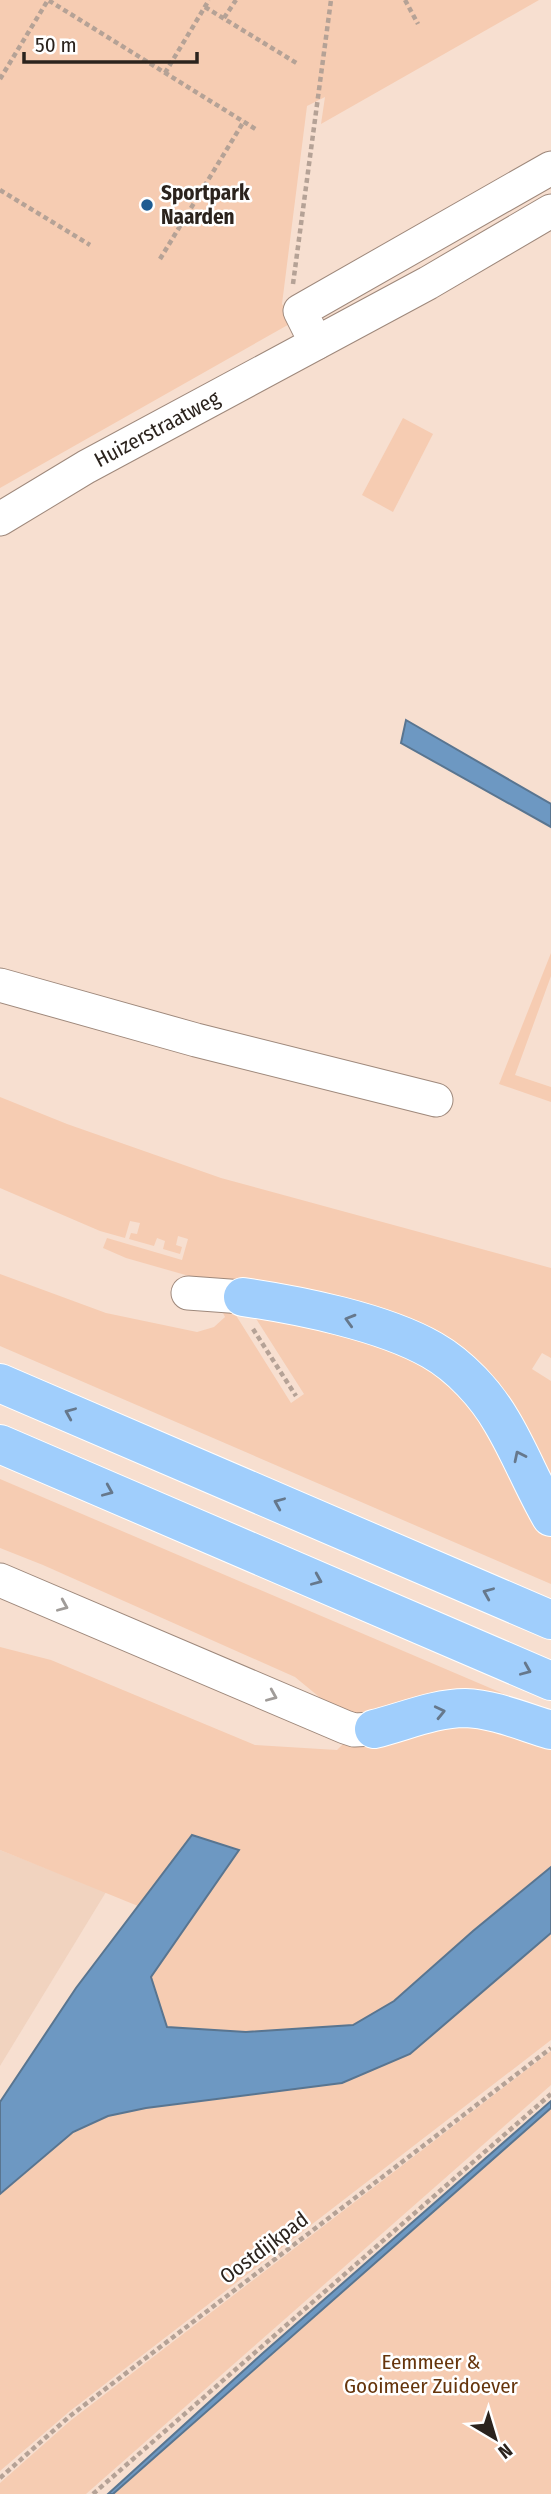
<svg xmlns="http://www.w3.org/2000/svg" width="551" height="2494" font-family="'Fira Sans Condensed',sans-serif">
  <rect width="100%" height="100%" fill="#f7dfd0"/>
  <!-- built -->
  <path fill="#f1d3bf" d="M0,1850L106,1892L0,2066Z"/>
  <!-- green -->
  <g fill="#f6ccb2">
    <path d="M0,0H539L321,124L325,97L307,106L282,304L293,322L0,488Z"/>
    <path d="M403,418L433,434L393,512L362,495Z"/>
    <path d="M551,953V976L515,1075L551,1087V1102L499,1084Z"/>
    <path d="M0,1097L67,1124L221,1178L551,1268V1358L542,1353L532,1369L551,1381V1494L483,1381L203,1280L126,1258L103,1248L107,1238L182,1260L188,1239L178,1236L176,1245L182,1247L180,1254L163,1249L165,1241L157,1238L154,1246L129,1239L131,1233L137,1234L140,1223L130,1221L125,1238L100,1231L0,1188Z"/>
    <path d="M0,1274L106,1313L197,1332L214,1327L225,1317L223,1313L232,1309L291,1403L304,1394L248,1306L334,1322L453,1375L551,1531V1584L0,1346Z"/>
    <path d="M0,1479L551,1714L346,1719L295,1677L43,1565L0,1548Z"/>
    <path d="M0,1647L51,1660L255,1745L337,1750L343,1744L439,1721L551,1741V1867L473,1931L394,2001L353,2025L246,2032L167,2027L151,1977L238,1850L192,1835L138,1906L0,1850Z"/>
    <path d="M551,1933V2040L70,2411L0,2471V2194L73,2132L107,2116L146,2108L342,2083L410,2054Z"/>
    <path d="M551,2051V2085L86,2494H0V2483L70,2421Z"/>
    <path d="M551,2108V2494H112Z"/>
  </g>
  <!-- water -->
  <g fill="#6d98c2" stroke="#597590" stroke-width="2">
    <path d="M406,720L551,804V827L401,743Z"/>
    <path d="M192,1835L239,1850L151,1977L167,2027L246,2032L353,2025L394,2001L473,1931L551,1867V1933L410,2054L342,2083L146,2108L108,2116L73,2132L0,2194V2102L76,1988Z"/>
    <path d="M551,2101V2108L113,2494H108L263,2353Z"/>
  </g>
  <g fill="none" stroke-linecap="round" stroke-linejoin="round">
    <!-- minor casing -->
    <g stroke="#9e887b" stroke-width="35">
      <g id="minor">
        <path d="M316,343L300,311L551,168"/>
        <path d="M0,519L86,467L428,283L551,211"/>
        <path d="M0,985L196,1040L436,1100"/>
        <path d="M188,1293L243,1297"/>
        <path d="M0,1580L345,1727L354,1730L374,1729"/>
      </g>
    </g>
    <!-- highway casing -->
    <g stroke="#fff" stroke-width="40">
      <g id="highway">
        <path d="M243,1297C299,1305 383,1322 432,1350C460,1366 486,1394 502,1422C520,1452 533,1486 551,1517"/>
        <path d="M0,1383L551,1620"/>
        <path d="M0,1444L551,1681"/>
        <path d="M374,1729C403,1722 435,1708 465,1708C494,1709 524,1722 551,1730"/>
      </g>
    </g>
    <!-- path -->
    <g stroke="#b5a296" stroke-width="4.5" stroke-dasharray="5 3.5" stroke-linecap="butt">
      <path d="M405,0L418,24"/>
      <path d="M205,7L298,64"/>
      <path d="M224,18L236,0"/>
      <path d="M165,73L209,0"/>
      <path d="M0,79L48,0L257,130"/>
      <path d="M0,190L90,245"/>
      <path d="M160,259L244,121"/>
      <path d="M293,284L331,0"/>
      <path d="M253,1329L296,1396"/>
      <path d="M0,2478L70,2416L551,2048"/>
      <path d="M93,2494L551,2094"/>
    </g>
    <!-- minor -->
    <use href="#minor" stroke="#fff" stroke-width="33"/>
    <!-- highway -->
    <use href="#highway" stroke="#a0cefc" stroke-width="38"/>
  </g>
  <!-- one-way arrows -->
  <defs><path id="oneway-chevron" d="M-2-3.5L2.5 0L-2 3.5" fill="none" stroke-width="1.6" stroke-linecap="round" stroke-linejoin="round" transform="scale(1.75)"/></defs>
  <g stroke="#66788c">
    <use href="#oneway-chevron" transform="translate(350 1320) rotate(-164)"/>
    <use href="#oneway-chevron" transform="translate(70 1413) rotate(-157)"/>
    <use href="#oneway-chevron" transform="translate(519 1456) rotate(-116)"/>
    <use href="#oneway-chevron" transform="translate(108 1491) rotate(23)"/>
    <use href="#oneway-chevron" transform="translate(279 1503) rotate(-157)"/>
    <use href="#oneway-chevron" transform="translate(317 1580) rotate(23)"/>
    <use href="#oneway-chevron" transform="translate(488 1593) rotate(-157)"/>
    <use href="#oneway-chevron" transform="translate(526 1670) rotate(23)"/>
    <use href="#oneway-chevron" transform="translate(440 1712) rotate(-13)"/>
  </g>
  <g stroke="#a09c99">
    <use href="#oneway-chevron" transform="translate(63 1606) rotate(23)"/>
    <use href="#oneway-chevron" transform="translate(272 1696) rotate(23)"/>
  </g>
  <!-- markers -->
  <circle fill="#1e5c92" stroke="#fff" stroke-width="2.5" cx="147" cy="205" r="7"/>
  <g text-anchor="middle" stroke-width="5" stroke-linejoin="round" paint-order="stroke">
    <!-- poi labels -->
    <g font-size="21" font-weight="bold" fill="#2b231d" stroke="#fff" text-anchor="start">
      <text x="161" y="200">Sportpark<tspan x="161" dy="24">Naarden</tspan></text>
    </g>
    <!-- street labels -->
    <g font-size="21" fill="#2b231d" stroke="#fff">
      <text transform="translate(157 429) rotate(-28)" y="7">Huizerstraatweg</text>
      <text transform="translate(264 2248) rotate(-37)" y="7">Oostdijkpad</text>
    </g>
    <!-- park labels -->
    <g font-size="21" fill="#66350c" stroke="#fff">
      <text x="431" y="2369">Eemmeer &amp;<tspan x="431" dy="24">Gooimeer Zuidoever</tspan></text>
    </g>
  </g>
  <!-- north arrow -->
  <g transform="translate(495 2438) rotate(142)" stroke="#ffffff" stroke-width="5" paint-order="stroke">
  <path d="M0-5L12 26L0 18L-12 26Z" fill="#2b231d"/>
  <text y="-10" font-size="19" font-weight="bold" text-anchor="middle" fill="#2b231d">N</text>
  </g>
  <!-- scale -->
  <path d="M24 52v10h173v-10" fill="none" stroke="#2b231d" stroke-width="3.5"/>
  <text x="35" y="52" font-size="21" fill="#2b231d" stroke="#ffffff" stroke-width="5" paint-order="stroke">50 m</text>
</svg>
